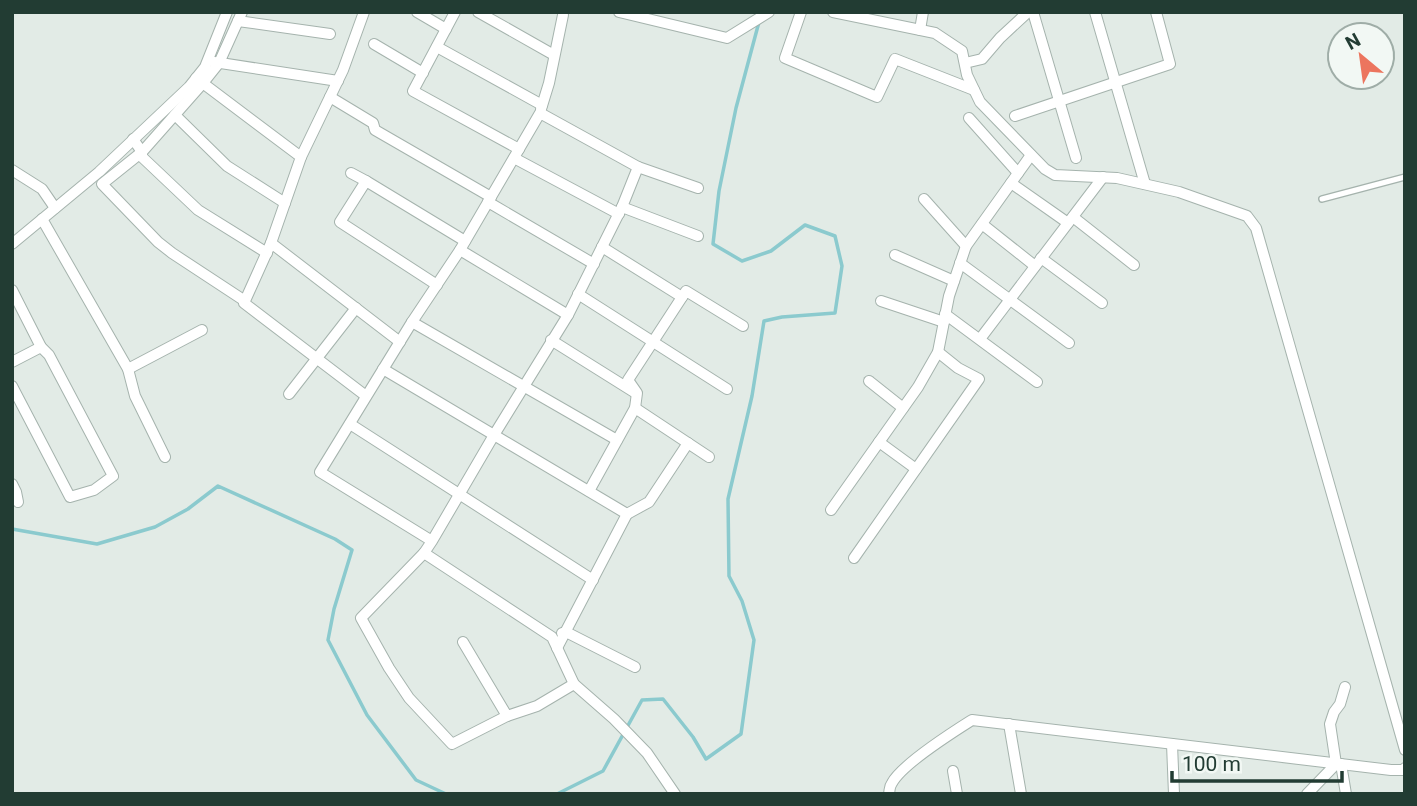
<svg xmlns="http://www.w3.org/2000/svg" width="1417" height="806" font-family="Roboto,sans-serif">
  <rect width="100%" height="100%" fill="#e2ebe6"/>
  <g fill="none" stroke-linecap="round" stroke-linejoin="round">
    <!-- stream -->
    <g stroke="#8bcace" stroke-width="3.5">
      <path d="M12,529L97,544L155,527L188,509L218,486L335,539L352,550L334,609L328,640L367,715L416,780L446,794"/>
      <path d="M557,794L603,771L642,700L663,699L693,737L706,759L741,734L754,640L742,601L729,576L728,499L752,396L764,321L782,317L835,313L842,266L835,236L805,225L771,251L742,261L713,244L719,191L736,108L759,22"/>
    </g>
    <!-- lane casing -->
    <g stroke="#a5b3ad" stroke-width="8">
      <path id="lane" d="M1322,199L1405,177"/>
    </g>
    <!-- street casing -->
    <g stroke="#a5b3ad" stroke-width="12">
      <g id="street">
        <path d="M242,12L219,63L203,83L142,152L102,184L158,242L172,253L245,301"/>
        <path d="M417,12L446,29"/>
        <path d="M455,12L413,91L519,149"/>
        <path d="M478,12L554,55"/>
        <path d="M619,12L727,38L769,12"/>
        <path d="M801,12L785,58L877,97L895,59L974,90"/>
        <path d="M833,12L935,33L962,51L967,75L980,102L1045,169L1055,175L1117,178L1179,192L1247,216L1256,228L1405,750"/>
        <path d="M1033,12L1076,158"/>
        <path d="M1095,12L1145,184"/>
        <path d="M238,21L330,34"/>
        <path d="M920,30L923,12"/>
        <path d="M374,44L423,73"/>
        <path d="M437,47L542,105"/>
        <path d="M214,62L338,81"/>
        <path d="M965,63L982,59L1000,38L1028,12"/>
        <path d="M196,78L301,157L271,243L400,342"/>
        <path d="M330,97L373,123L375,130L491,197"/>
        <path d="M541,109L549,83L563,15"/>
        <path d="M175,115L227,166L285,203"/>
        <path d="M1015,116L1170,64L1156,12"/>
        <path d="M969,118L1018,173"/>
        <path d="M133,139L142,152V157L198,210L267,253"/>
        <path d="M301,157L343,70L364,12"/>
        <path d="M514,158L619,214"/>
        <path d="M638,167L698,188"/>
        <path d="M12,170L42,189L55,208"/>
        <path d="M351,173L366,181"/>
        <path d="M1011,183L1068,223"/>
        <path d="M924,199L966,246"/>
        <path d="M488,202L594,264"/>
        <path d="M622,207L698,236"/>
        <path d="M1073,217L1134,265"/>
        <path d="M42,219L128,369L135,396L165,457"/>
        <path d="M982,224L1035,266"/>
        <path d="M271,243L244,303L366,396"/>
        <path d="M12,244L99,172L189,87L205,67L227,12"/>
        <path d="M602,247L682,297"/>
        <path d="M460,250L568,315"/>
        <path d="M895,255L954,281"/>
        <path d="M1041,258L1102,303"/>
        <path d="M960,263L1069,343"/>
        <path d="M437,285L340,222L366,181L465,241"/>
        <path d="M12,290L41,347L49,355L113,476L94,490L70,497L12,386"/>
        <path d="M578,294L727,389"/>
        <path d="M881,301L944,322"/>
        <path d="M945,314L1037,382"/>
        <path d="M412,322L617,440"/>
        <path d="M980,339L1103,177"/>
        <path d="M551,340L634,392"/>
        <path d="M12,362L41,347"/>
        <path d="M128,369L202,330"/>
        <path d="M383,369L627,514L557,648"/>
        <path d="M869,381L903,408"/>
        <path d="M289,394L356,308"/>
        <path d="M635,408L709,457"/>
        <path d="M350,424L593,580"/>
        <path d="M879,442L916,469"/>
        <path d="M12,484L16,492L18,502"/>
        <path d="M589,491L635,408L637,393L628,380L686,291L743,326"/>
        <path d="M831,510L918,387L938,352L949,296L966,246L1031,155"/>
        <path d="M627,514L649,502L688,443"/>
        <path d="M432,541L320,472L412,322L460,250L540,113L638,167L622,207L568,315L494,435L432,541L424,553L552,637L574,684L614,719L647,753L675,794"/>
        <path d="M424,553L361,618L389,668L409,698L452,744L507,716L537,706L574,684"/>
        <path d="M854,558L979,379L958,368L938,352"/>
        <path d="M562,633L566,632L635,667"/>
        <path d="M463,642L507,716"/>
        <path d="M1009,724L1021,794"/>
        <path d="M1172,744L1174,794"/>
        <path d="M1341,764L1346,794"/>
        <path d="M953,771L957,794"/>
        <path d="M889,794C890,789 889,787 892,783C902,764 953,732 972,720L1391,770H1403L1405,768"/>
        <path d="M1307,794L1336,764L1330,724L1334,712L1340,704L1345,687"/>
      </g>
    </g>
    <!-- lane -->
    <use href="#lane" stroke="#fff" stroke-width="5"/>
    <!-- street -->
    <use href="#street" stroke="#fff" stroke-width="10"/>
  </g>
  <!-- border -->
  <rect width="1417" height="806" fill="none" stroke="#223c33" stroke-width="28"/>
  <!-- north arrow -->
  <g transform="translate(1361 56) rotate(331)"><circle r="33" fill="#f2f8f4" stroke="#9fada7" stroke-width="2"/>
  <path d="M0-5L12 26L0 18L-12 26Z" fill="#ec755e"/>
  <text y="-10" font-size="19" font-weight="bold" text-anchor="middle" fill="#223c33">N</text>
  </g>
  <!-- scale -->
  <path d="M1172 771v10h170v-10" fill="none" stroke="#223c33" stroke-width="3.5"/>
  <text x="1182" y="771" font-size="21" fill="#223c33" stroke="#f2f8f4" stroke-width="5" paint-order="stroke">100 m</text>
</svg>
